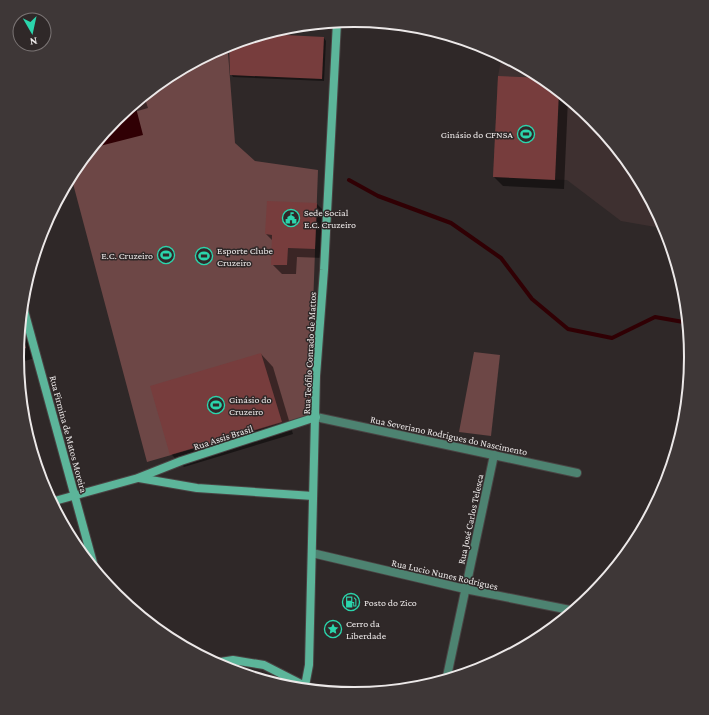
<svg xmlns="http://www.w3.org/2000/svg" width="709" height="715" font-family="'Crimson Pro',serif">
  <rect width="100%" height="100%" fill="#2f2828"/>
  <!-- built -->
  <path fill="#3e3030" d="M502,55L542,77L593,119L635,170L667,229L621,221L567,180L493,177L498,76Z"/>
  <!-- green -->
  <g fill="#6d4746">
    <path d="M228,53L235,143L255,161L318,170L309,415L147,462L71,176L116,119L167,77L195,62Z"/>
    <path d="M474,352L500,355L491,436L459,432Z"/>
  </g>
  <!-- water -->
  <path fill="#300004" d="M136,108L143,135L92,148C104,133 116,113 136,108Z"/>
  <!-- shadow -->
  <g fill="#0007">
    <path d="M263,34L324,38L326,41L324,81L233,77L231,74L230,44Z"/>
    <path d="M545,79L568,99L564,189L503,186L494,177Z"/>
    <path d="M144,96L148,108L120,116Z"/>
    <path d="M317,204L326,213L324,258L297,257L296,274H282L272,264L273,241L266,234Z"/>
    <path d="M21,319L25,324L35,358L18,363Z"/>
    <path d="M261,354L273,367L293,434L184,467L171,454Z"/>
  </g>
  <g fill="none" stroke-linecap="round" stroke-linejoin="round">
    <!-- stream -->
    <path stroke="#300004" stroke-width="4" d="M349,180L378,196L451,223L501,258L532,299L568,329L612,338L655,317L689,323"/>
  </g>
  <!-- building -->
  <g fill="#773d3d">
    <path d="M265,34L324,37L322,79L230,75L229,44Z"/>
    <path d="M498,76L544,78L559,91L555,180L493,177Z"/>
    <path d="M141,98L142,102L133,105Z"/>
    <path d="M267,201L317,203L315,249L288,248L287,265H271L272,235L265,234Z"/>
    <path d="M20,328L26,348L18,351Z"/>
    <path d="M261,353L282,422L170,455L150,386Z"/>
  </g>
  <g fill="none" stroke-linecap="round" stroke-linejoin="round">
    <!-- street casing -->
    <g stroke="#494343" stroke-width="10">
      <g id="street">
        <path d="M316,417L577,473"/>
        <path d="M312,553L465,589L575,611"/>
        <path d="M446,681L494,455"/>
      </g>
    </g>
    <!-- secondary casing -->
    <g stroke="#494343" stroke-width="10">
      <g id="secondary">
        <path d="M22,303L95,570"/>
        <path d="M139,478L197,488L313,496"/>
        <path d="M51,502L138,478L181,461L316,417"/>
        <path d="M214,663L233,660L264,665L305,686L325,692"/>
        <path d="M305,686L309,665L316,376L324,270L337,22"/>
      </g>
    </g>
    <!-- street -->
    <use href="#street" stroke="#4d8371" stroke-width="8"/>
    <!-- secondary -->
    <use href="#secondary" stroke="#5cb59a" stroke-width="8"/>
  </g>
  <!-- icons -->
  <defs>
    <g id="stadium-ring" transform="scale(0.9)"><circle r="9.5" fill="#2f2828" stroke="#2bd5ac" stroke-width="1.5"/><path d="M0-5a6.5 5 0 1 0 0 10a6.5 5 0 1 0 0-10ZM-3.5-1.8h7v3.6h-7Z" fill="#2bd5ac"/></g>
    <g id="civic-ring" transform="scale(0.9)"><circle r="9.5" fill="#2f2828" stroke="#2bd5ac" stroke-width="1.5"/><path d="M-.6-6.5H3V-4.5H.6V-3L4-1V1h2V6H-6V1h2V-1L-.6-3ZM-1.2 2.5V6h2.4V2.5Z" fill="#2bd5ac"/></g>
    <g id="fuel-ring" transform="scale(0.9)"><circle r="9.5" fill="#2f2828" stroke="#2bd5ac" stroke-width="1.5"/><path d="M-5.5-6h7V0h2V4h1.3V-2.5L3-4.5l.8-.8L6-3V5H2.5V1h-1V6h-7ZM-4.2-4.7v3.2H.2V-4.7Z" fill="#2bd5ac"/></g>
    <g id="sight-ring" transform="scale(0.9)"><circle r="9.5" fill="#2f2828" stroke="#2bd5ac" stroke-width="1.5"/><path d="M0-6L1.8-2.2L6-1.7L2.9 1.2L3.7 5.4L0 3.3L-3.7 5.4L-2.9 1.2L-6-1.7L-1.8-2.2Z" fill="#2bd5ac"/></g>
  </defs>
  <g fill-rule="evenodd">
    <use href="#stadium-ring" x="526" y="134"/>
    <use href="#civic-ring" x="291" y="218"/>
    <use href="#stadium-ring" x="166" y="255"/>
    <use href="#stadium-ring" x="204" y="256"/>
    <use href="#stadium-ring" x="216" y="405"/>
    <use href="#fuel-ring" x="351" y="602"/>
    <use href="#sight-ring" x="333" y="629"/>
  </g>
  <g text-anchor="middle" stroke-width="3" stroke-linejoin="round" paint-order="stroke">
    <!-- poi labels -->
    <g font-size="10" fill="#ece8e8" stroke="#2f2828" text-anchor="start">
      <text x="513" y="138" text-anchor="end">Ginásio do CFNSA</text>
      <text x="304" y="216">Sede Social<tspan x="304" dy="12">E.C. Cruzeiro</tspan></text>
      <text x="217" y="254">Esporte Clube<tspan x="217" dy="12">Cruzeiro</tspan></text>
      <text x="153" y="259" text-anchor="end">E.C. Cruzeiro</text>
      <text x="229" y="403">Ginásio do<tspan x="229" dy="12">Cruzeiro</tspan></text>
      <text x="364" y="606">Posto do Zico</text>
      <text x="346" y="627">Cerro da<tspan x="346" dy="12">Liberdade</tspan></text>
    </g>
    <!-- street labels -->
    <g font-size="10" fill="#ece8e8" stroke="#2f2828">
      <text transform="translate(309 353) rotate(-87)" y="4">Rua Teófilo Conrado de Mattos</text>
      <text transform="translate(69 434) rotate(75)" y="4">Rua Firmina de Matos Moreira</text>
      <text transform="translate(449 435) rotate(12)" y="4">Rua Severiano Rodrigues do Nascimento</text>
      <text transform="translate(223 437) rotate(-18)" y="4">Rua Assis Brasil</text>
      <text transform="translate(470 519) rotate(-78)" y="4">Rua José Carlos Telesca</text>
      <text transform="translate(445 574) rotate(13)" y="4">Rua Lucio Nunes Rodrigues</text>
    </g>
  </g>
  <!-- crop -->
  <path d="M0 0H709V715H0ZM24 357a330 330 0 1 1 660 0a330 330 0 1 1-660 0Z" fill="#3e3737" fill-rule="evenodd"/>
  <path fill="none" stroke="#ece8e8" stroke-width="2" d="M24 357a330 330 0 1 1 660 0a330 330 0 1 1-660 0Z"/>
  <!-- north arrow -->
  <g transform="translate(32 32) rotate(171)"><circle r="19" fill="#2f2828" stroke="#7b7575"/>
  <path d="M0-3L7 15L0 10L-7 15Z" fill="#2bd5ac"/>
  <text y="-6" font-size="11" font-weight="bold" text-anchor="middle" fill="#ece8e8">N</text>
  </g>
</svg>
